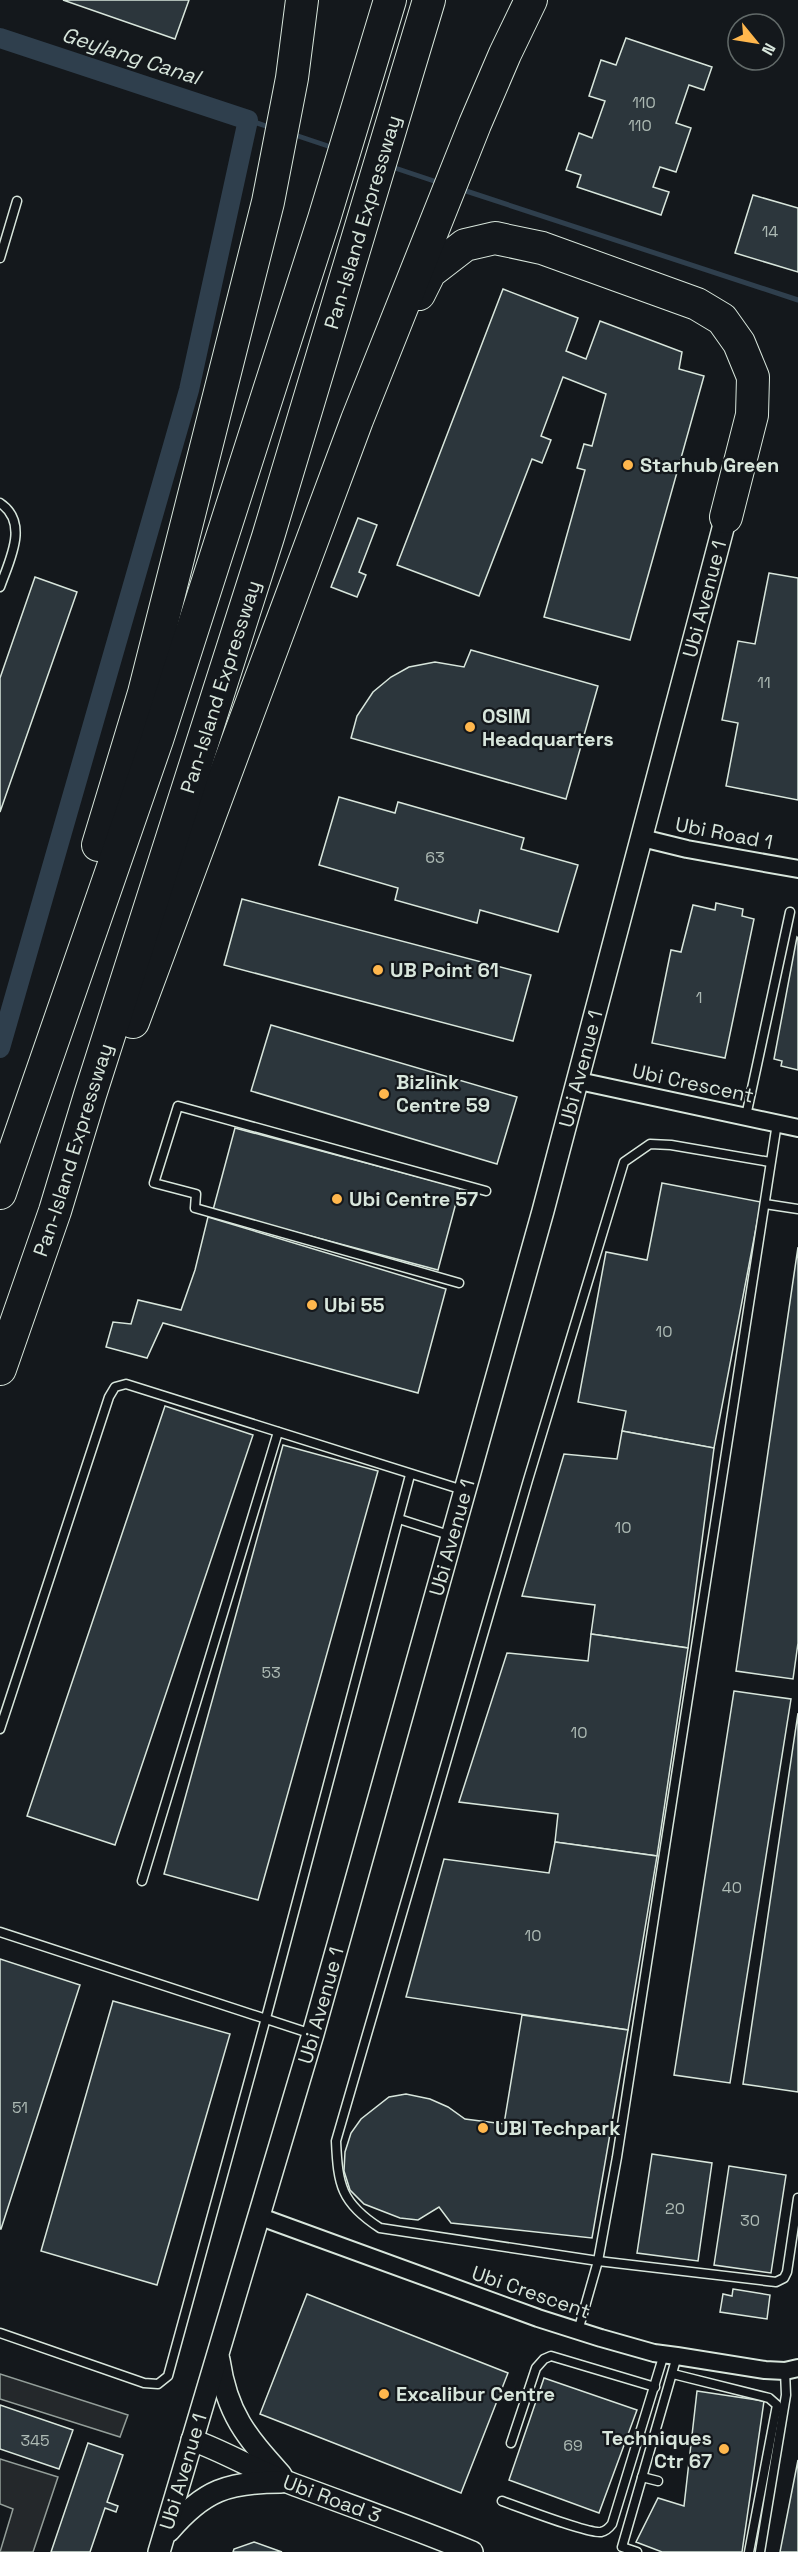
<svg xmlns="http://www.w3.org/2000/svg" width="798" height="2552" font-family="'Space Grotesk',sans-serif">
  <rect width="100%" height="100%" fill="#14181c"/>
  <!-- parking -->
  <g fill="#24282b" stroke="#939e99" stroke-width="1.5">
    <path d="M0,2374L128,2415L120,2437L0,2399Z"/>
    <path d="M0,2459L58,2477L33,2552H0L13,2509L0,2504Z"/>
  </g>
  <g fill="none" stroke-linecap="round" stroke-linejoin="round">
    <!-- stream -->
    <g stroke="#2f3f4d" stroke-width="5">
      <path d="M248,120L272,128"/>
      <path d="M292,134L334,148"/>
      <path d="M389,166L440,183"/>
      <path d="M460,189L798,300"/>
    </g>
    <!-- canal -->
    <path stroke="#2f3f4d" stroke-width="20" d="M0,38L248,120L189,390L0,1048"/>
  </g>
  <!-- building -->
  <g fill="#2c363c" stroke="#d8e6dc" stroke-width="1.5">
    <path d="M63,0H189L175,39Z"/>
    <path d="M626,38L712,67L704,90L689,85L676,123L691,128L676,172L660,167L653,187L669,192L661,215L577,187L581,175L566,170L579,133L592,138L605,101L589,96L601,60L616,65Z"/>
    <path d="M753,195L798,208V272L735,253Z"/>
    <path d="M503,289L578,318L566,351L586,359L600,321L682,352L679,369L704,376L630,640L544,617L585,470L577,468L584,444L592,446L606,394L563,377L541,436L551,440L542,463L532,459L479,596L397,565Z"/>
    <path d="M358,518L377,525L359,572L366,575L357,597L331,587Z"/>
    <path d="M769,573L798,578V800L726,786L738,723L722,720L738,641L755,644Z"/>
    <path d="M35,577L77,592L0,812V678Z"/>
    <path d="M471,650L598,686L566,799L351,738L357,716L373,692L391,677L409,667L435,662L464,667Z"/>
    <path d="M339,797L395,813L398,802L524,838L521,849L578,865L558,932L480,910L477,923L395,900L398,888L319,865Z"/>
    <path d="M242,899L531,975L513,1041L224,965Z"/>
    <path d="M716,903L743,909L742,916L754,919L725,1058L652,1043L671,950L681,952L693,905L715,910Z"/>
    <path d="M797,937L798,938V1070L781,1066L782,1061L774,1059Z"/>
    <path d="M271,1025L517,1097L497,1164L251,1091Z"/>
    <path d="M235,1128L460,1188L438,1270L213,1210Z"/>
    <path d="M662,1183L761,1202L714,1448L622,1431L626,1411L578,1402L606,1252L647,1260Z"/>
    <path d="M208,1217L446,1289L418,1393L163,1323L147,1358L106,1347L113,1322L131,1324L138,1300L181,1310L195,1270Z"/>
    <path d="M798,1247V1643L793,1679L736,1671Z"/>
    <path d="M165,1406L253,1435L115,1845L27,1816Z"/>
    <path d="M622,1431L714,1448L688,1648L591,1634L595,1605L522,1596L564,1454L617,1459Z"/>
    <path d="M283,1445L378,1471L258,1900L164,1874Z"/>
    <path d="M591,1634L688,1648L657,1856L555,1842L558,1814L459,1802L507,1653L588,1661Z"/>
    <path d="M734,1691L791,1699L730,2083L674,2075Z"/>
    <path d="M798,1713V2092L743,2084Z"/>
    <path d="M555,1842L657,1856L628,2030L406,1997L444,1859L549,1873Z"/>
    <path d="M0,1959L80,1985L1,2229H0Z"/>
    <path d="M113,2001L230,2034L157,2285L41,2251Z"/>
    <path d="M522,2015L628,2030L592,2238L451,2223L439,2207L418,2220L400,2218L364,2204L350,2190L344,2171L345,2152L351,2133L361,2119L389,2097L406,2094L430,2099L448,2107L465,2119L504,2124Z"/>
    <path d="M652,2154L712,2163L698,2261L637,2253Z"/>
    <path d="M729,2166L786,2175L771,2273L714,2265Z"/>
    <path d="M733,2289L770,2295L767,2319L720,2312L723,2294L732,2296Z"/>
    <path d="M307,2294L508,2373L461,2493L260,2414Z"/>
    <path d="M544,2378L637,2410L599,2513L509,2480Z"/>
    <path d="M697,2391L764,2401L742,2552H662L636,2542L658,2498L684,2506Z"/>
    <path d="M0,2405L73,2430L59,2469L0,2449Z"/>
    <path d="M88,2443L123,2455L107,2502L118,2506L116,2512L105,2508L90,2552H51Z"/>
    <path d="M798,2460V2552H780Z"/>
    <path d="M254,2542L282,2552H233L234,2549Z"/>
  </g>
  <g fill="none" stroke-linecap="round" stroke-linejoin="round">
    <!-- service casing -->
    <g stroke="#d8e6dc" stroke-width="11">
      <g id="service">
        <path d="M0,258L17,201"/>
        <path d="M0,503C30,523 9,561 0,587"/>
        <path d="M746,1116L790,912"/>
        <path d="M770,1162L671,1145L650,1144L624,1162L528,1480L336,2141C338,2185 341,2203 380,2228L598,2261L776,2282L784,2278L787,2272L798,2198"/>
        <path d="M765,1204L798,1209"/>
        <path d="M459,1283L195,1208L196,1194L154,1183L178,1106L486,1191"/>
        <path d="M399,1519L452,1536"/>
        <path d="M0,1729L109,1397L115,1387L126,1384L463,1490"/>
        <path d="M142,1881L278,1432"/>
        <path d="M0,1932L312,2034"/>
        <path d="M578,2331L598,2261L617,2157L777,1123"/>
        <path d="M0,2333L144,2383L158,2384L168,2376L266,2018L410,1475"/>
        <path d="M673,2374L769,2398L777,2405L749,2552"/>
        <path d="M511,2443L536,2368L544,2359L551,2356L655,2387"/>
        <path d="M642,2477L658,2481"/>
        <path d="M502,2501C519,2507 588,2534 601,2532C606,2531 609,2528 612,2524L664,2354"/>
        <path d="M637,2552L622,2547L677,2356"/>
        <path d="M760,2552L786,2395L785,2371"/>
      </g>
    </g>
    <!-- minor casing -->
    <g stroke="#d8e6dc" stroke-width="20">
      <g id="minor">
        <path d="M642,838L687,849L798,869"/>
        <path d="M579,1081L798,1128"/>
        <path d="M258,2216L538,2318L601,2338L654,2353L677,2356L765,2370L785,2371L798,2368"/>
      </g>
    </g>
    <!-- tertiary casing -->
    <g stroke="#d8e6dc" stroke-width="24">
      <g id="tertiary">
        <path d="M219,2360C227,2414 246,2436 281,2475"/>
        <path id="s1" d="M192,2440C226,2452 256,2471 290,2483C351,2506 412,2527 472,2552"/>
        <path d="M169,2531C204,2490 228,2482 281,2482"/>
        <path id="s2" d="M159,2552L313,2034L543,1211L726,517"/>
      </g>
    </g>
    <!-- motorway casing -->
    <g stroke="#d8e6dc" stroke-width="34">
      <g id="motorway">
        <path d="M419,294L430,272L465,245L495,238L542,248L697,304L722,319L739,343L753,377L752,415L726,517"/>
        <path d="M98,845L144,693L268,202L292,78L302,0"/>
        <path d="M133,1022L357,420L475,124L505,54L531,0"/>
        <path d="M0,1193L157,740L324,219L390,0"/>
        <path id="s3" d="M0,1369L55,1211L90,1095L268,537L429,0"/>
      </g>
    </g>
    <!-- service -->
    <use href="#service" stroke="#14181c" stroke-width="8"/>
    <!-- minor -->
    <use href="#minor" stroke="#14181c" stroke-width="16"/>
    <!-- tertiary -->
    <use href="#tertiary" stroke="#14181c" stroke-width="21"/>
    <!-- motorway -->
    <use href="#motorway" stroke="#14181c" stroke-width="32"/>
  </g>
  <!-- markers -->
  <g fill="#ffb74d" stroke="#14181c" stroke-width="2">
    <circle cx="628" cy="465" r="6"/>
    <circle cx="470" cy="727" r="6"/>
    <circle cx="378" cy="970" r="6"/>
    <circle cx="384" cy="1094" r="6"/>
    <circle cx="337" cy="1199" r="6"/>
    <circle cx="312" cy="1305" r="6"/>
    <circle cx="483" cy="2128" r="6"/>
    <circle cx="384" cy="2394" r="6"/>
    <circle cx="724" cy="2449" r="6"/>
  </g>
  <g text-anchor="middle" stroke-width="4.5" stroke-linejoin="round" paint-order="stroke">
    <!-- number labels -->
    <g font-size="16" fill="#adbab4">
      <text x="644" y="108">110</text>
      <text x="640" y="131">110</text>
      <text x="770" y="237">14</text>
      <text x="764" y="688">11</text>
      <text x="435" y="863">63</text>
      <text x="699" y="1003">1</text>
      <text x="664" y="1337">10</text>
      <text x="623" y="1533">10</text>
      <text x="271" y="1678">53</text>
      <text x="579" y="1738">10</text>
      <text x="732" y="1893">40</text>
      <text x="533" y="1941">10</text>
      <text x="20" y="2113">51</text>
      <text x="675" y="2214">20</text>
      <text x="750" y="2226">30</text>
      <text x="35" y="2446">345</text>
      <text x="573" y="2451">69</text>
    </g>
    <!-- street labels -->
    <g font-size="20" fill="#d8e6dc" stroke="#14181c">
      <text dy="7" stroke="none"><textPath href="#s3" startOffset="1203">Pan-Island Expressway</textPath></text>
      <text dy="7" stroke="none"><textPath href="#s2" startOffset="2028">Ubi Avenue 1</textPath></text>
      <text dy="7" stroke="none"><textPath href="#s3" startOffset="717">Pan-Island Expressway</textPath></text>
      <text transform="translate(724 833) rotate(11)" y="7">Ubi Road 1</text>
      <text dy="7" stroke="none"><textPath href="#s2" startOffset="1542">Ubi Avenue 1</textPath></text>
      <text transform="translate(693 1083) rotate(12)" y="7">Ubi Crescent</text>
      <text dy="7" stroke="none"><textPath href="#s3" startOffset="231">Pan-Island Expressway</textPath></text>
      <text dy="7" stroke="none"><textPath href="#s2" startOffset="1056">Ubi Avenue 1</textPath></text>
      <text dy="7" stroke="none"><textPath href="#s2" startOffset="570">Ubi Avenue 1</textPath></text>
      <text transform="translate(531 2292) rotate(19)" y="7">Ubi Crescent</text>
      <text dy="7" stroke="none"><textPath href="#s2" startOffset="84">Ubi Avenue 1</textPath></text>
      <text dy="7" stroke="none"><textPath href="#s1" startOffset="152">Ubi Road 3</textPath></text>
    </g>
    <!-- poi labels -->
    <g font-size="20" font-weight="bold" fill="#d8e6dc" stroke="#14181c" text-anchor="start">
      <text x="640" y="472">Starhub Green</text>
      <text x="482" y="723">OSIM<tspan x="482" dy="23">Headquarters</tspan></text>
      <text x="390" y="977">UB Point 61</text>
      <text x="396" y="1089">Bizlink<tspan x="396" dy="23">Centre 59</tspan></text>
      <text x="349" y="1206">Ubi Centre 57</text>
      <text x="324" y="1312">Ubi 55</text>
      <text x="495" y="2135">UBI Techpark</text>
      <text x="396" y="2401">Excalibur Centre</text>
      <text x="712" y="2445" text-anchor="end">Techniques<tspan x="712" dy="23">Ctr 67</tspan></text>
    </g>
    <!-- water labels -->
    <g font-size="21" font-style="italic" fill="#d8e6dc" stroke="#14181c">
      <text transform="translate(131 56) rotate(18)" y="7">Geylang Canal</text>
    </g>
  </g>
  <!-- north arrow -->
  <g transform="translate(756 42) rotate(120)"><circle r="28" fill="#14181c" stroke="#626a69" stroke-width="1.5"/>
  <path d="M0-4.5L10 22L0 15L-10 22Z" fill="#ffb74d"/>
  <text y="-9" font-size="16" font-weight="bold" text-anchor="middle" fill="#d8e6dc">N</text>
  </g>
</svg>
